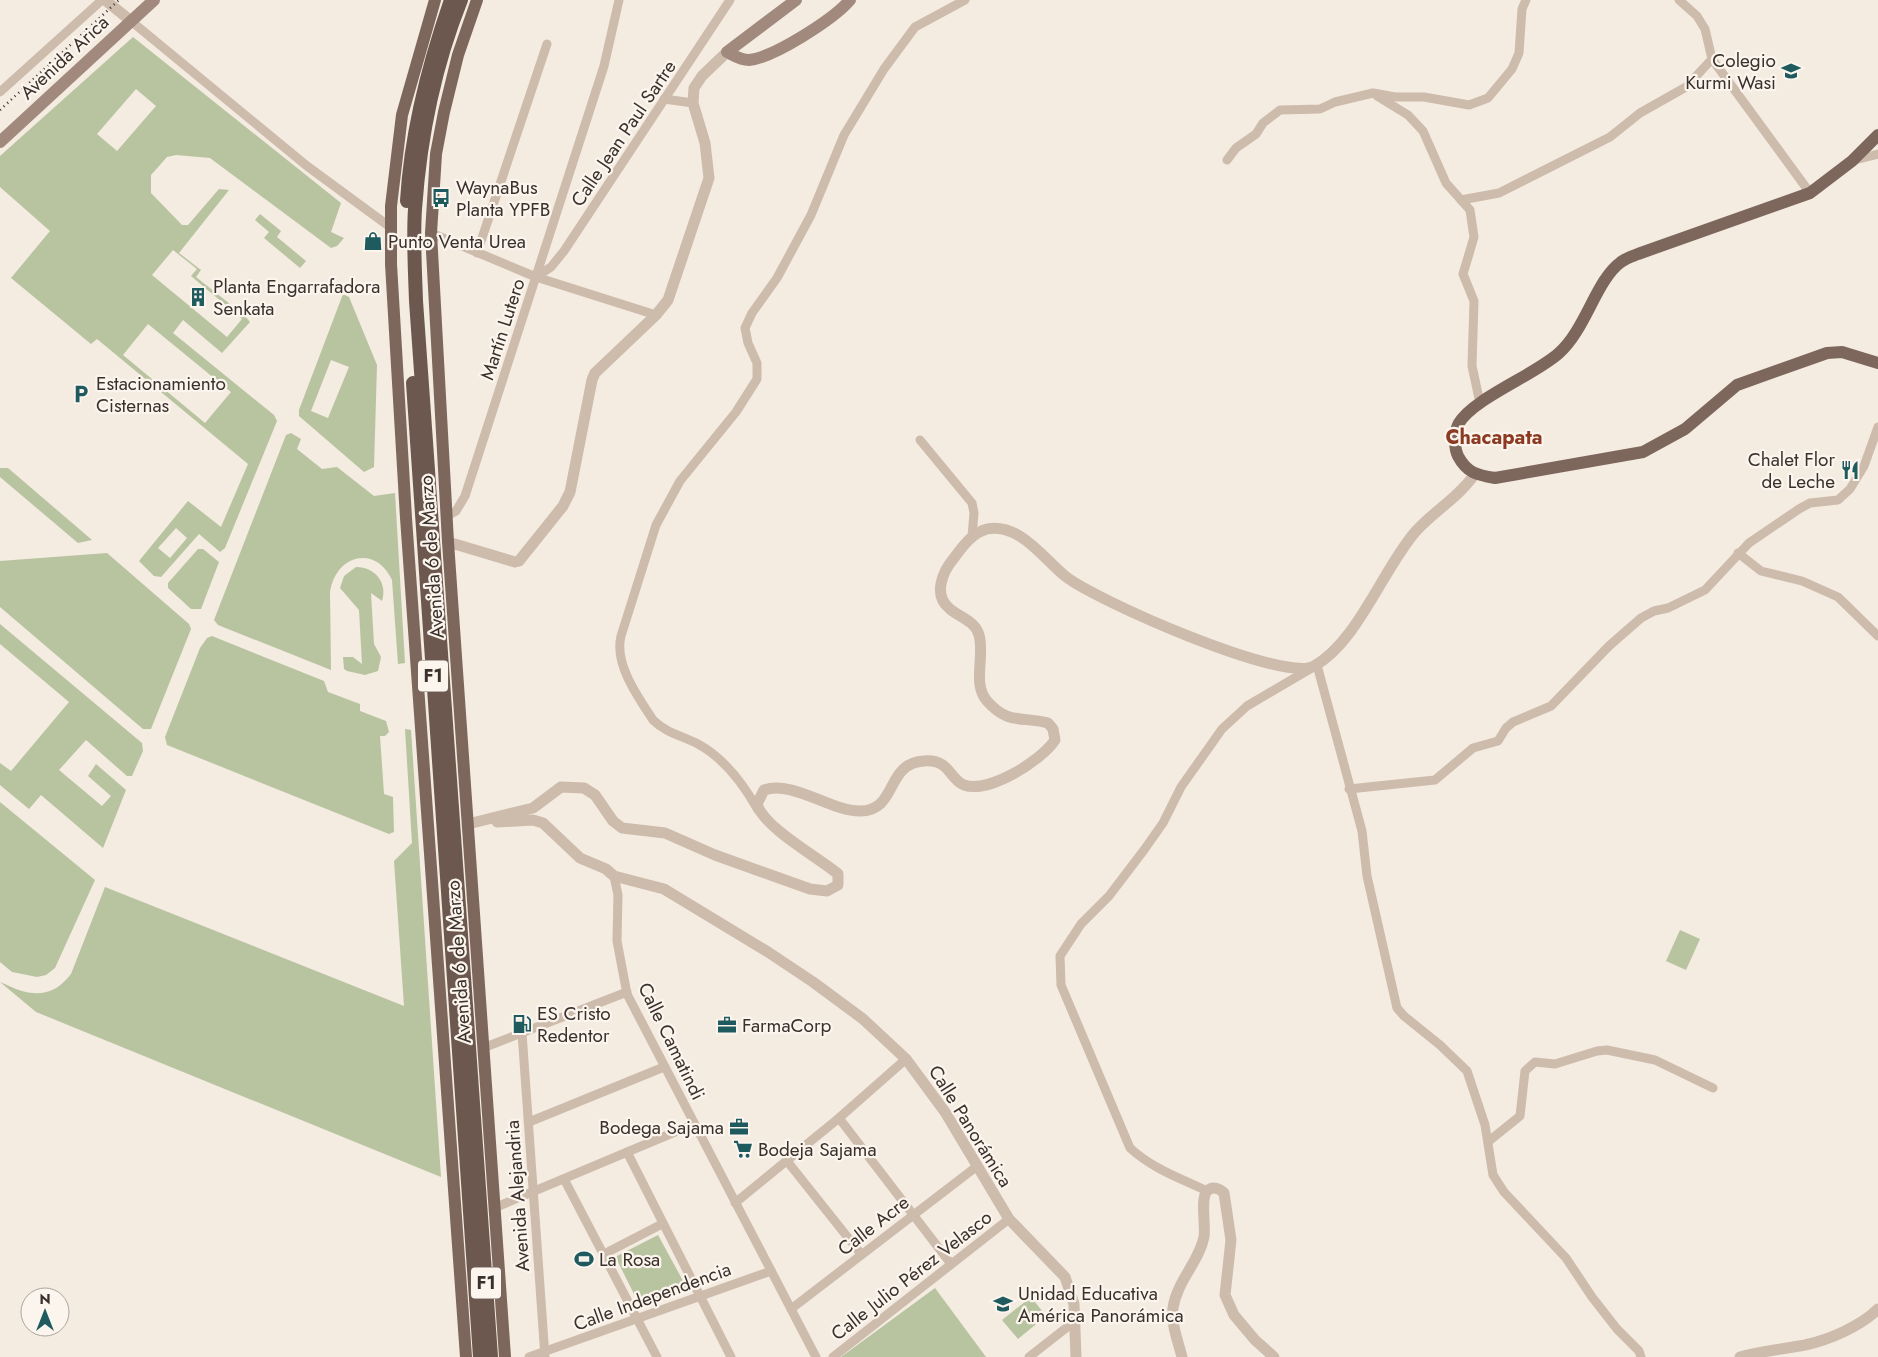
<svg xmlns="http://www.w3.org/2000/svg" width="1878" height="1357" font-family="Jost,sans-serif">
  <rect width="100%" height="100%" fill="#f4ebe1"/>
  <!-- green -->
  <g fill="#b8c4a0" fill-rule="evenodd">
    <path d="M133,37L341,203L331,232L344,238L337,246L331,248L210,158L176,155L167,157L151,175V193L182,225H188L219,189L229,190L179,253L201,270L196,277L245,316L250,322L222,353L183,320L173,333L274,415L277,421L225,548L220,552L199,534L161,577L154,576L139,561L188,501L221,527L248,464L97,339L91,344L11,278L50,231L0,187V156ZM136,89L156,106L117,151L97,134ZM173,250L197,269L191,276L242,319L227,337L152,275ZM148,324L231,392L205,423L123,355ZM176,528L187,538L170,558L158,548Z"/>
    <path d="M260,214L281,231L277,237L306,261L300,268L264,238L269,232L255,220Z"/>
    <path d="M343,294L349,297L377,365L374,467L364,472L299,416V410ZM331,360L349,367L328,418L311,411Z"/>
    <path d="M291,433L301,439L297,449L322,469L337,467L374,496L395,493L405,663L398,664L392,580C376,545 336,554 330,592L331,670L218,625L214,620L286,435Z"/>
    <path d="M0,468H8L92,540L78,543L0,477Z"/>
    <path d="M198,549H203L219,562L201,609H191L168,588V583Z"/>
    <path d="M107,553L189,624L191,629L151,729H143L0,607V561Z"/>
    <path d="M356,567C375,567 388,583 382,601L371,593L374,644L381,657L378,671L365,675L347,671L344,669L343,657H353L362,664L359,610L340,588L344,576Z"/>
    <path d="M0,624L142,743L143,751L132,776H127L86,740L59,770L102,806L111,796L88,776L96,764L126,790L103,848L41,795L29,809L0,785V763L11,771L69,702L0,644Z"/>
    <path d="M212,636L324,681L328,692L360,704V711L386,721L389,732L385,736H380L384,794L393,797L394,832L389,834L167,745L165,737L200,648L207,638Z"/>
    <path d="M405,729L411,730L441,1177L36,1012L0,982C6,984 14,989 22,991C43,997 58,991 71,974L105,887L404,1006L394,861L412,843Z"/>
    <path d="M0,802L95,880L55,968L46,975L37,977L12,972L0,962Z"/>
    <path d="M1680,930L1700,939L1686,970L1666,961Z"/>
    <path d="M658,1235L688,1290L644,1307L639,1304L616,1258L617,1256Z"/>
    <path d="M935,1288L986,1357H841Z"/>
    <path d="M1031,1297L1046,1316L1018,1339L1002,1320Z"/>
  </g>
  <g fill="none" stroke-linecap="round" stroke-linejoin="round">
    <!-- minor -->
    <g stroke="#cdbbac" stroke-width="9">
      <path d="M1679,0L1697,16L1705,29L1712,59L1810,193"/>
      <path d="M131,21L307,166L390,227"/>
      <path d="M0,92L102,0"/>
      <path d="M1377,96L1408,115L1423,131L1446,183L1470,210L1474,237L1463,274L1474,301L1472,366L1480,403"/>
      <path d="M664,99L693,103"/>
      <path d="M1227,160L1236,148L1256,134L1263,123L1280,110L1320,109L1335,102L1373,93L1395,97H1424L1469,105L1488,98L1512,69L1519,53L1522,9L1526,0"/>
      <path d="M1855,160L1878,154"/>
      <path d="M1461,200L1499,193L1610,137L1640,113L1686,87L1712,59"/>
      <path d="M431,233L536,277L656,315"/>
      <path d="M477,253L547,44"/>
      <path d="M536,277L551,267L564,251L730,0"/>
      <path d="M920,440L972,503L974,513L972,537"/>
      <path d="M447,516L456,511L465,496L604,66L619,0"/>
      <path d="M1738,553L1761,571L1802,581L1838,597L1878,636"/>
      <path d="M1317,665L1362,831L1367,876L1397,1008L1404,1016L1440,1045L1467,1071L1485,1125L1493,1175L1504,1192L1566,1258L1592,1297L1617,1329L1639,1351L1641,1357"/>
      <path d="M1349,789L1435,780L1473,748L1498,741L1506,728L1513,722L1551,706L1609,646L1641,618L1654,611L1668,608L1705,590L1749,543L1799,509L1810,503L1838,500L1850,489L1864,466L1878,427"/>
      <path d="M758,810C744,785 724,758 698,744C683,736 666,733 653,720C638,697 614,664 621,636L656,525L680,481L736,412L757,379V363L748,343L745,328L752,313L777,278L811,215L844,135L884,69L915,27L965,0"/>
      <path d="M614,876L618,895L617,941L627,994L816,1357"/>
      <path d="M522,1033L545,1357"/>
      <path d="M483,1048L627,992"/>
      <path d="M839,1118L951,1264"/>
      <path d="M529,1122L664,1067"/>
      <path d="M1489,1141L1520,1116L1525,1071L1535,1062L1555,1064L1597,1051L1607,1050L1655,1060L1713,1088"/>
      <path d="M627,1152L731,1357"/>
      <path d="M787,1161L861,1254"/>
      <path d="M564,1179L657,1357"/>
      <path d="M1207,1191C1180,1178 1153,1169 1130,1148L1061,985L1060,956L1081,924L1109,896L1144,850L1163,823L1181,787L1222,729L1247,706L1315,666"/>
      <path d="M735,1203L839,1118L906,1059"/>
      <path d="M494,1208L694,1124"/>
      <path d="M604,1254L662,1224"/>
      <path d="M791,1309L976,1167"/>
      <path d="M529,1357L771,1271"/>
      <path d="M833,1357L1009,1219"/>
      <path d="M1029,1357L1075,1321"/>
    </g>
    <!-- tertiary -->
    <g stroke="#cdbbac" stroke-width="11">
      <path d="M105,0L131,21"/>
      <path d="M448,542L515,562L519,561L563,506L570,492L592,380L595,373L656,315L668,300L709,178L705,143L693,103L694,88L702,76L727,52"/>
      <path d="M497,822L533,820L543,823L580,858L606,869L614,876L664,889L768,952L813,982L863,1019L906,1059L945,1112L1009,1219L1065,1277L1074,1304L1076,1357"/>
      <path d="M468,824L533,808L561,787L584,788L595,795L613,821L622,828L665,833L715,855L810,889L827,891L838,885V874C818,857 764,828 757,804L764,790C793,780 830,811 860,811C898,811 885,763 924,761C950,759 949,779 964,785C989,794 1042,760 1055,740L1053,729L1048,723C1022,716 1008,725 987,701C972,684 985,656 979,635C975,621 961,618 950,609C932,595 943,571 954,558C963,546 972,533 987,529C1019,522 1044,559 1065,576C1095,600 1283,683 1314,666C1357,643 1384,567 1416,531C1434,511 1459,497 1474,475"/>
      <path d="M1182,1357C1178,1341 1171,1324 1173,1308C1177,1281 1199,1262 1204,1237C1206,1226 1200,1199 1207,1191C1213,1185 1220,1189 1224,1193L1231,1240L1225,1295L1234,1315L1255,1340L1274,1357"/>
      <path d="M1740,1357C1762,1351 1783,1349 1805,1345C1829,1340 1861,1326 1878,1309"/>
    </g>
    <!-- secondary -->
    <g stroke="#a18a7d" stroke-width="12">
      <path d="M796,0L727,52C735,56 740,60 749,60C773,58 834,19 850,0"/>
      <path d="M0,142L154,0"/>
    </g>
    <!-- primary -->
    <g stroke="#7d675c" stroke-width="12">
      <path d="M435,0L402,115L391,206V264L406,518L466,1357"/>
      <path d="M477,0L458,55L444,112L436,154L431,233L448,542L505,1357"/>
      <path d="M1878,135L1852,161L1810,193L1638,254C1633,256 1626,258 1621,262C1596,280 1586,329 1559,353C1535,375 1474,398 1459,423C1454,432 1454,448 1458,456C1467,473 1477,475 1495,478L1643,452L1685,429L1737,385L1827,353L1842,352L1878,363"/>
    </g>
    <!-- trunk -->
    <g stroke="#6c584f" stroke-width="14">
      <path d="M461,0C435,65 420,139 415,209C413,239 415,270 416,301L491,1357"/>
      <path d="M407,201C411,132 428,66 451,0"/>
      <path d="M413,383L480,1357"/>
    </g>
    <!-- rail -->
    <path stroke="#3b302b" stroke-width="2.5" stroke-dasharray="1 4" stroke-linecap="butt" d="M0,110L119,0"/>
  </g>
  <!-- icons -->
  <defs>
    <g id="school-bare" transform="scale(1.5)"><path d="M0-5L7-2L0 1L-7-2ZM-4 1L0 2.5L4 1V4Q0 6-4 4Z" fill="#1f5a5e" stroke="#fbf5ee" stroke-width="2.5" paint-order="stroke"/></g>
    <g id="bus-bare" transform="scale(1.5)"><path d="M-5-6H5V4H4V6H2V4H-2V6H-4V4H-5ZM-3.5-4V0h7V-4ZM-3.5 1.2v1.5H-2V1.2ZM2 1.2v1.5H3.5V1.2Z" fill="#1f5a5e" stroke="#fbf5ee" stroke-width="2.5" paint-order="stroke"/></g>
    <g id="shop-bare" transform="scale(1.5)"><path d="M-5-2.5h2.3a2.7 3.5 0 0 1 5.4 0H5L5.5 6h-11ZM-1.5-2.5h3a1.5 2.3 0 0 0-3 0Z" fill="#1f5a5e" stroke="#fbf5ee" stroke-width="2.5" paint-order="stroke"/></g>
    <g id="building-bare" transform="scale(1.5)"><path d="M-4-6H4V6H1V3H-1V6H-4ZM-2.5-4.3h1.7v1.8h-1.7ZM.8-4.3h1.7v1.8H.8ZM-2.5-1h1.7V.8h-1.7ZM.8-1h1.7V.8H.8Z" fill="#1f5a5e" stroke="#fbf5ee" stroke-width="2.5" paint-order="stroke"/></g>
    <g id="parking-bare" transform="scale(1.5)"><path d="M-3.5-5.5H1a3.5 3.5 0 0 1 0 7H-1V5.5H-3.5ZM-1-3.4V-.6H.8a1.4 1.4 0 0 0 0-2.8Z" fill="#1f5a5e" stroke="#fbf5ee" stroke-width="2.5" paint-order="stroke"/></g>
    <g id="restaurant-bare" transform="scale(1.5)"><path d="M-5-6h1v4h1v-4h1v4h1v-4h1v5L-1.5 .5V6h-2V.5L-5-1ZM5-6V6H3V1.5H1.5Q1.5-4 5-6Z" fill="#1f5a5e" stroke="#fbf5ee" stroke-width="2.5" paint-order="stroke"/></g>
    <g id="fuel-bare" transform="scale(1.5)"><path d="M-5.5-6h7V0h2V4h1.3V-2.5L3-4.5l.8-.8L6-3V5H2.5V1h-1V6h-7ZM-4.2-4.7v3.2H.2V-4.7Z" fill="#1f5a5e" stroke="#fbf5ee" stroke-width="2.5" paint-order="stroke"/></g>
    <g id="office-bare" transform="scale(1.5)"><path d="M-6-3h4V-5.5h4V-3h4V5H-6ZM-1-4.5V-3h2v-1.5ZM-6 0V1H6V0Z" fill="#1f5a5e" stroke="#fbf5ee" stroke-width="2.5" paint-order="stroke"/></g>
    <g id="supermarket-bare" transform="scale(1.5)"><path d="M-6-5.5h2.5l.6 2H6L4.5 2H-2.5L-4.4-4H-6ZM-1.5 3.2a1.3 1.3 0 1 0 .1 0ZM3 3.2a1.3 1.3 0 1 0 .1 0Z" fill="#1f5a5e" stroke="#fbf5ee" stroke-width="2.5" paint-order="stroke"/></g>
    <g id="stadium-bare" transform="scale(1.5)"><path d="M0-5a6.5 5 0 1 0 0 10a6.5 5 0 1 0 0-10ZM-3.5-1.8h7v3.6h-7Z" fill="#1f5a5e" stroke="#fbf5ee" stroke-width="2.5" paint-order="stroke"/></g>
  </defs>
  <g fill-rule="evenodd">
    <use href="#school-bare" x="1791" y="71"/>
    <use href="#bus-bare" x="441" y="198"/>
    <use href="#shop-bare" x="373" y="241"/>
    <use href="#building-bare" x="198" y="297"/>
    <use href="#parking-bare" x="81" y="394"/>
    <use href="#restaurant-bare" x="1850" y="470"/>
    <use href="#fuel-bare" x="522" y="1024"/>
    <use href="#office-bare" x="727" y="1025"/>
    <use href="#office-bare" x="739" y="1127"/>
    <use href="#supermarket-bare" x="743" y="1149"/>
    <use href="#stadium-bare" x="584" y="1259"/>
    <use href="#school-bare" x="1003" y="1304"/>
  </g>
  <g text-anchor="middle" stroke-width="4.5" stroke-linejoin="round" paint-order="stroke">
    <!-- shield labels -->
    <g fill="#fbf5ee" stroke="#756b66" stroke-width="1">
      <rect x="418" y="660.5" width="30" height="31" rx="4"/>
      <rect x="471" y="1267.5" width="30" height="31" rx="4"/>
    </g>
    <g font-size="18" font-weight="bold" fill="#3b302b">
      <text x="433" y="682">F1</text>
      <text x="486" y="1289">F1</text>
    </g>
    <!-- street labels -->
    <g font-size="19" fill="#3b302b" stroke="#fbf5ee">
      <text transform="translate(64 57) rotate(-43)" y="7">Avenida Arica</text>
      <text transform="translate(623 133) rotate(-56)" y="7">Calle Jean Paul Sartre</text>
      <text transform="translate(502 329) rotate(-72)" y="7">Martín Lutero</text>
      <text transform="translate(431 557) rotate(-94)" y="7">Avenida 6 de Marzo</text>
      <text transform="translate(458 962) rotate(-94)" y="7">Avenida 6 de Marzo</text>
      <text transform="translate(672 1041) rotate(64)" y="7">Calle Camatindi</text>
      <text transform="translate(971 1126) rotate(58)" y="7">Calle Panorámica</text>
      <text transform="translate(517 1196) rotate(-94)" y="7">Avenida Alejandria</text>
      <text transform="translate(873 1225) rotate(-38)" y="7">Calle Acre</text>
      <text transform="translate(911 1275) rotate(-38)" y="7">Calle Julio Pérez Velasco</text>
      <text transform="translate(652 1296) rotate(-20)" y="7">Calle Independencia</text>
    </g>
    <!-- poi labels -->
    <g font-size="19" fill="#3b302b" stroke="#fbf5ee" text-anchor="start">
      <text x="1776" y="67" text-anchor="end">Colegio<tspan x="1776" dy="22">Kurmi Wasi</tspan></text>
      <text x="456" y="194">WaynaBus<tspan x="456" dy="22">Planta YPFB</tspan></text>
      <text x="388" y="248">Punto Venta Urea</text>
      <text x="213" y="293">Planta Engarrafadora<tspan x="213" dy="22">Senkata</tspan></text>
      <text x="96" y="390">Estacionamiento<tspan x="96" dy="22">Cisternas</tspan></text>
      <text x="1835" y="466" text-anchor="end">Chalet Flor<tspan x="1835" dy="22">de Leche</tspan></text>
      <text x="537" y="1020">ES Cristo<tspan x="537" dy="22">Redentor</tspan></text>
      <text x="742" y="1032">FarmaCorp</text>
      <text x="724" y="1134" text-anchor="end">Bodega Sajama</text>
      <text x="758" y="1156">Bodeja Sajama</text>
      <text x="599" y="1266">La Rosa</text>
      <text x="1018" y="1300">Unidad Educativa<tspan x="1018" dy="22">América Panorámica</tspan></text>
    </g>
    <!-- neighbourhood labels -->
    <g font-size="20" font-weight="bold" fill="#8c3b22" stroke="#fbf5ee">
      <text x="1494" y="444">Chacapata</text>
    </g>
  </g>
  <!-- north arrow -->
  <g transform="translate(45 1312)"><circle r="24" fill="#fbf5ee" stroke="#aea6a0"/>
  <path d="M0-4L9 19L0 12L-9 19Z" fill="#1f5a5e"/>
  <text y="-8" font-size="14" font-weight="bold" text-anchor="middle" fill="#3b302b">N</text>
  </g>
</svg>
